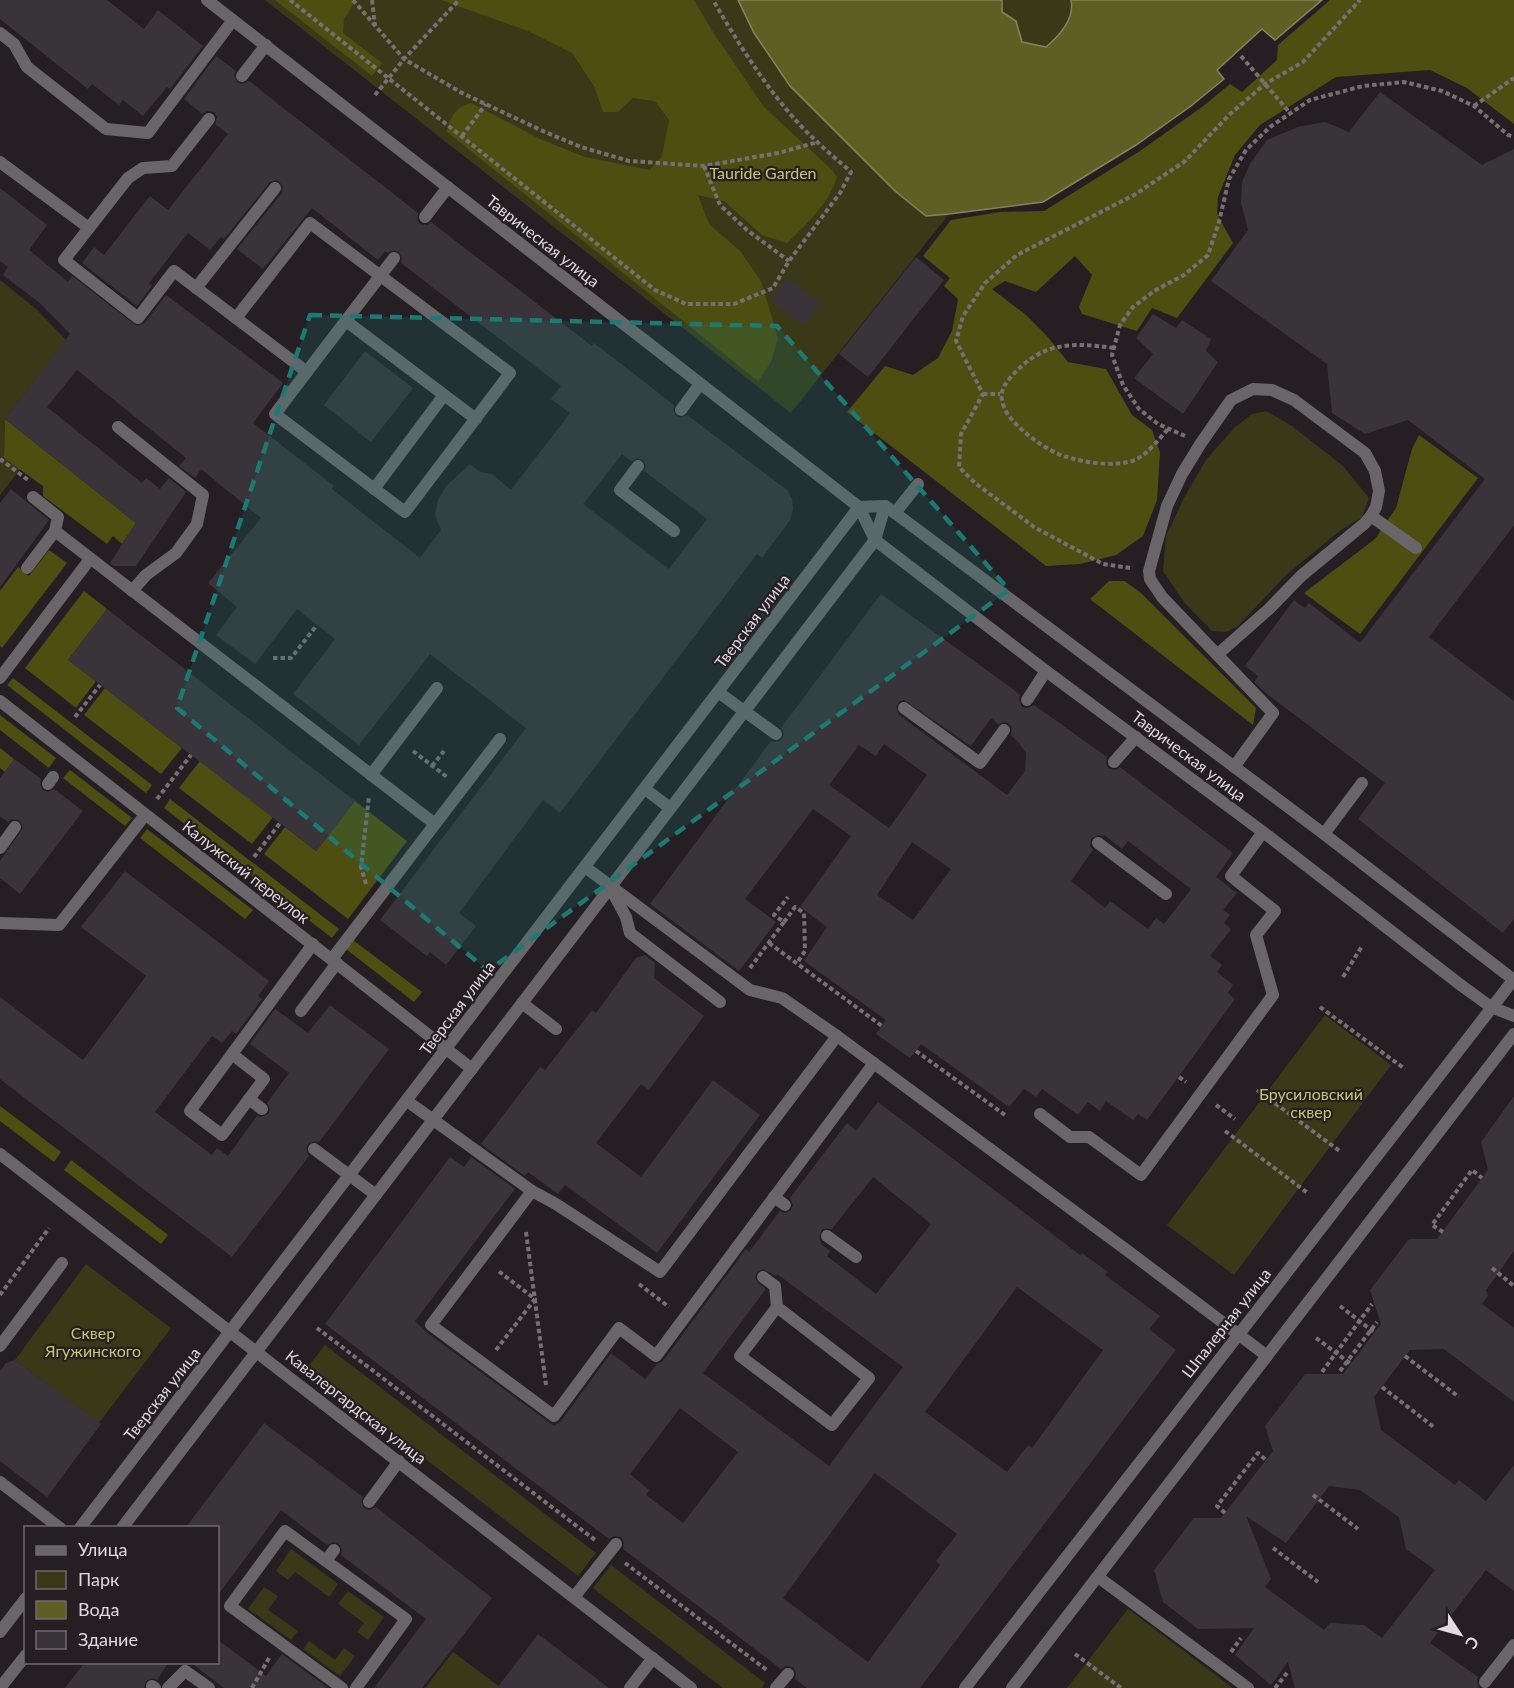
<svg xmlns="http://www.w3.org/2000/svg" width="1514" height="1688" font-family="Lato,sans-serif">
  <rect width="100%" height="100%" fill="#251f24"/>
  <!-- green -->
  <g fill="#393918">
    <path d="M265,0H1322L1275,40L1262,29L1217,70L1224,79L1191,106L1136,145L1043,202L949,214L791,413Z"/>
    <path d="M0,280L36,309L66,340L5,419L4,458L20,469L0,495Z"/>
    <path d="M1266,411L1292,426L1343,466L1369,498L1362,517L1341,530L1286,575L1238,626L1226,632L1212,631L1184,602L1163,571L1166,536L1184,498L1206,460L1234,428L1252,414Z"/>
    <path d="M1325,1015L1391,1065L1234,1275L1167,1225Z"/>
    <path d="M86,1264L171,1328L99,1423L15,1360Z"/>
    <path d="M325,1345L596,1553L578,1576L307,1368Z"/>
    <path d="M291,1549L338,1584L329,1597L295,1572L288,1580L276,1571Z"/>
    <path d="M611,1565L765,1683L762,1688H723L593,1588Z"/>
    <path d="M264,1587L278,1596L268,1610L298,1631L291,1640L248,1609Z"/>
    <path d="M348,1591L384,1617L368,1640L357,1632L364,1623L338,1604Z"/>
    <path d="M1128,1609L1233,1688H1067Z"/>
    <path d="M309,1641L335,1660L344,1648L355,1656L340,1676L303,1649Z"/>
    <path d="M453,1652L501,1688H425Z"/>
  </g>
  <!-- forest -->
  <g fill="#4e4e10">
    <path d="M275,0H356L344,19L343,33L382,63L372,76Z"/>
    <path d="M441,0H694L713,32L764,107L832,170L837,177C830,202 806,225 787,243L762,235L724,201L698,195L709,224L740,251L761,281L778,338L771,362L758,381L447,132C449,117 456,107 471,103L540,139L585,157L650,170L662,156L669,120L655,101L633,98L618,112H603L594,86L572,53L528,31Z"/>
    <path d="M1330,0H1514V124L1467,88L1430,70L1336,77L1260,125L1235,155L1218,197L1217,214L1233,243L1177,318L1152,308L1137,331L1082,314L1079,307L1092,275L1075,256L1036,292L1005,281L992,289L1026,315L1047,336L1068,362L1106,369L1132,415L1152,430L1160,452L1157,500L1143,536L1116,555L1080,564L1046,566L847,412L885,366L913,375L938,358L952,331L958,299L944,286L950,278L923,256L951,220L1000,212L1044,211L1140,151L1202,107L1230,84L1242,92L1277,60L1278,45Z"/>
    <path d="M5,419L136,523L122,544L113,536L107,544L43,496V486L4,458Z"/>
    <path d="M1419,435L1478,478L1360,634L1304,593L1375,539L1396,508L1412,449Z"/>
    <path d="M49,550L67,563L2,648L0,646V591L18,567L29,576Z"/>
    <path d="M1109,581H1124L1140,592L1256,708L1253,725L1090,599Z"/>
    <path d="M84,591L107,609L68,660L96,681L76,708L25,668Z"/>
    <path d="M13,678L152,785L146,793L7,685Z"/>
    <path d="M105,688L182,748L161,774L84,715Z"/>
    <path d="M0,715L56,758L49,768L0,730Z"/>
    <path d="M0,748L14,759L5,772L0,768Z"/>
    <path d="M200,761L273,817L252,844L179,788Z"/>
    <path d="M70,770L132,818L125,826L63,778Z"/>
    <path d="M170,799L339,929L332,938L164,808Z"/>
    <path d="M355,801L407,841L348,919L264,854L285,827L316,851Z"/>
    <path d="M147,829L253,910L245,919L140,838Z"/>
    <path d="M353,940L422,992L414,1002L346,949Z"/>
    <path d="M0,1106L61,1152L54,1162L0,1121Z"/>
    <path d="M71,1160L168,1235L161,1244L64,1170Z"/>
  </g>
  <!-- water -->
  <path fill="#5f5f24" stroke="#85845c" stroke-width="1.5" d="M738,0H1002V12L1016,21L1022,42L1046,47C1059,36 1075,19 1071,0H1322L1275,40L1262,29L1217,70L1224,79L1191,106L1136,145L1043,202L949,214L926,216L895,191L790,86L754,33Z"/>
  <!-- building -->
  <g fill="#393439" fill-rule="evenodd">
    <path d="M0,0H107L144,29L158,10L203,46L170,89L167,87L143,116L123,100L119,105L92,84L88,89L0,19Z"/>
    <path d="M216,56L236,71L234,75L237,82L241,84L249,81L418,213L417,220L420,224L428,225L431,222L592,346L594,343L674,405L673,410L676,416L681,418L687,415L787,490L792,499L793,509L790,520L762,558L757,554L560,813L543,800L459,913L476,926L446,965L430,952L427,956L380,920L526,728L430,654L359,745L293,694L335,639L317,625L297,609L255,664L216,635L237,607L208,583L261,518L201,469L195,478L179,466L186,458L77,370L47,407L142,483L146,478L160,489L169,478L186,492L136,566H113L110,563L136,523L5,419L70,334L41,304L3,275L8,267L0,261V188L47,225L29,250L68,282L72,276L137,326L145,323L166,295L283,383L253,423L334,486L332,489L420,558L441,530L435,515L438,500L446,486L470,464L480,472L492,474L511,490L570,413L551,399L561,386L401,263L402,258L399,252L394,250L387,253L385,251L378,260L312,208L263,269L237,249L282,193L283,186L277,180L269,183L224,239L221,237L210,250L188,233L149,283L152,286L137,306L82,263L94,247L104,255L150,196L168,210L228,134L215,124L217,117L214,112L207,111L202,114L184,99ZM622,454L631,461L638,458L643,460L646,466L644,471L707,519L669,569L583,504Z"/>
    <path d="M1380,92L1482,165L1514,149V525L1429,637L1514,701V919L1503,933L1358,819L1385,783L1267,694L1254,682L1258,676L1245,666L1294,600L1305,608L1309,603L1360,643L1485,479L1408,420L1365,434L1332,413L1327,364L1211,281L1248,230L1241,203L1242,182L1250,164L1267,140L1298,127L1325,122L1349,132Z"/>
    <path d="M916,257L944,280L868,377L839,354Z"/>
    <path d="M788,277L821,304L803,325L770,299Z"/>
    <path d="M1153,314L1176,328L1182,320L1211,339L1206,351L1218,362L1183,414L1134,378L1153,354L1136,338Z"/>
    <path d="M365,351L413,388L371,442L324,405Z"/>
    <path d="M11,489L49,520L0,587V503Z"/>
    <path d="M881,594L1013,689L1020,695L1019,700L1022,707L1027,708L1034,705L1107,757L1106,764L1109,769L1116,770L1120,767L1233,853L1216,877L1237,893L1223,910L1230,915L1224,923L1231,929L1210,956L1222,965L1217,972L1233,985L1228,993L1235,999L1147,1120L1138,1114L1133,1120L1106,1101L1100,1111L1088,1102L1078,1115L1042,1089L1036,1097L1024,1089L1009,1107L921,1044L910,1058L876,1034L886,1020L804,961L827,927L800,907L851,836L813,809L745,899L776,922L739,971L650,904L771,741L776,742L782,739L784,734L781,728ZM904,700L971,746L991,718L998,724L1004,722L1008,723L1012,727L1011,735L1018,742L1026,753L1025,771L1007,795L899,715L896,707L900,701ZM884,744L927,775L889,828L829,785L859,745L876,756ZM1098,835L1103,836L1104,835L1122,849L1128,841L1191,889L1164,924L1156,918L1148,929L1110,901L1105,908L1071,881L1093,850L1090,846L1091,839ZM912,842L951,869L913,920L877,895Z"/>
    <path d="M107,609L355,801L316,851L68,660Z"/>
    <path d="M14,759L41,779L40,784L43,790L48,792L54,789L83,811L20,894L0,878V861L23,828L19,820L12,819L8,822L0,816V778Z"/>
    <path d="M125,871L269,981L258,996L262,999L236,1034L232,1031L222,1043L212,1036L155,1112L212,1155L217,1148L228,1156L257,1116L261,1117L268,1114L270,1110L267,1103L289,1073L250,1044L275,1009L308,1033L330,1005L389,1049L319,1142L314,1141L308,1144L306,1149L309,1156L232,1257L0,1079V997L83,1060L146,976L81,927Z"/>
    <path d="M645,955L655,963L654,978L704,1016L649,1090L641,1084L596,1143L641,1177L713,1080L760,1115L657,1253L565,1185L558,1194L528,1172L525,1176L481,1144L540,1067L545,1070L592,1010L596,1013L636,958Z"/>
    <path d="M1514,1096V1251L1486,1290L1488,1296L1482,1304L1514,1328V1402L1444,1349L1410,1350L1374,1397L1381,1430L1455,1485L1459,1480L1486,1501L1514,1465V1591L1486,1570L1430,1643L1478,1677L1477,1681L1479,1688H1295L1288,1662L1271,1685L1235,1655L1254,1628L1198,1629L1163,1602L1154,1570L1194,1518H1221L1266,1460L1273,1451L1265,1426L1305,1374H1343L1381,1324L1370,1290L1409,1239H1437L1488,1170L1481,1142ZM1329,1486L1360,1490L1399,1517L1406,1549L1435,1570L1382,1638L1364,1625L1330,1623L1324,1630L1265,1587L1271,1579L1246,1516L1286,1543Z"/>
    <path d="M878,1102L1080,1255L1082,1253L1108,1272L1105,1275L1160,1316L1149,1329L1176,1350L920,1688H807L795,1679L796,1672L793,1667L786,1666L781,1669L623,1549L624,1542L621,1537L614,1536L609,1539L325,1324L450,1157L464,1167L471,1157L515,1189L415,1321L426,1332L554,1426L561,1421L611,1353L645,1379L657,1364L663,1361L746,1249L749,1252L780,1211L785,1213L791,1210L793,1205L790,1198L847,1123L856,1131ZM873,1177L931,1224L876,1294L827,1256L830,1251L821,1244L819,1236L823,1229H832ZM763,1269L776,1276L777,1274L903,1367L829,1466L703,1373L766,1289L758,1283L755,1277L757,1272ZM1017,1287L1103,1350L1032,1448L1028,1445L1007,1472L925,1412ZM680,1408L738,1452L683,1523L646,1495L649,1490L630,1474ZM875,1473L957,1534L936,1561L940,1565L868,1662L783,1598Z"/>
    <path d="M15,1360L101,1424L47,1497L0,1461V1371L6,1363Z"/>
    <path d="M264,1423L363,1497L361,1502L364,1508L369,1510L376,1507L492,1598L422,1688H374L426,1619L341,1555L342,1550L339,1544L334,1542L327,1545L281,1510L218,1595V1527H186Z"/>
    <path d="M538,1634L609,1688H497Z"/>
    <path d="M218,1640L266,1676L282,1654L328,1688H224L190,1662H218Z"/>
    <path d="M85,1662H169L157,1680L152,1678L146,1681L144,1688H65Z"/>
  </g>
  <g fill="none" stroke-linecap="round" stroke-linejoin="round">
    <!-- path -->
    <g stroke="#757074" stroke-width="4" stroke-dasharray="4.5 3" stroke-linecap="butt">
      <path d="M290,0L655,290L686,304H734L773,288L789,261L840,193L851,172C834,157 816,142 800,125C766,88 738,43 713,0"/>
      <path d="M353,0L404,59L462,93L545,132L581,147L629,161L704,166L778,153L818,142"/>
      <path d="M372,0L375,26"/>
      <path d="M1241,56L1290,113"/>
      <path d="M375,95L404,59L459,0"/>
      <path d="M1474,106L1514,78"/>
      <path d="M462,136L486,104"/>
      <path d="M704,166L720,205L747,230L789,261"/>
      <path d="M1114,348C1070,342 1041,342 1010,378C1002,388 999,395 1004,407C1010,425 1049,453 1067,457C1086,463 1115,467 1135,460C1147,455 1159,439 1168,429"/>
      <path d="M983,394H1000"/>
      <path d="M1185,436L1158,424L1139,409L1123,385L1112,355L1120,325L1133,307L1154,291L1184,275L1208,255L1219,222L1229,179L1246,150L1270,127L1310,100L1363,86L1404,82L1442,91L1474,106L1508,135L1514,137"/>
      <path d="M0,459L28,480"/>
      <path d="M1130,568L1103,564L1034,527L975,483L959,467L961,434L983,394L956,341L963,316L985,283L1017,255L1134,195L1184,162L1230,114L1265,84L1303,62L1360,0"/>
      <path d="M273,658H291L317,625"/>
      <path d="M75,717L100,685"/>
      <path d="M413,751L447,777"/>
      <path d="M432,766L444,751"/>
      <path d="M157,799L191,755"/>
      <path d="M254,857L280,823"/>
      <path d="M366,884L361,867L369,796"/>
      <path d="M784,922L795,907L804,913L805,951L797,963"/>
      <path d="M769,943L882,1026"/>
      <path d="M750,968L784,922L774,915L788,897"/>
      <path d="M1343,977L1362,946"/>
      <path d="M1320,1007L1405,1069"/>
      <path d="M916,1051L1005,1115"/>
      <path d="M1179,1077L1186,1082"/>
      <path d="M1257,1090L1341,1152"/>
      <path d="M1216,1105L1235,1119"/>
      <path d="M1225,1131L1309,1194"/>
      <path d="M526,1232L546,1385"/>
      <path d="M1443,1232L1432,1225L1472,1170L1482,1178"/>
      <path d="M1492,1268L1514,1286"/>
      <path d="M639,1284L669,1307"/>
      <path d="M0,1295L49,1228"/>
      <path d="M1340,1306L1375,1333"/>
      <path d="M317,1328L595,1540"/>
      <path d="M1316,1338L1351,1364"/>
      <path d="M496,1350L535,1299L497,1270"/>
      <path d="M1405,1356L1459,1397"/>
      <path d="M1340,1371L1377,1322"/>
      <path d="M1322,1372L1372,1304"/>
      <path d="M1382,1387L1435,1428"/>
      <path d="M1313,1495L1358,1529"/>
      <path d="M1225,1513L1217,1506L1258,1453L1266,1460"/>
      <path d="M1273,1548L1318,1582"/>
      <path d="M625,1563L768,1671"/>
      <path d="M1231,1652L1241,1638"/>
      <path d="M1075,1654L1121,1688"/>
      <path d="M252,1688L269,1658"/>
      <path d="M1275,1688L1287,1673"/>
    </g>
    <!-- service -->
    <g stroke="#696669" stroke-width="12">
      <path d="M0,33L14,44L27,67L106,129L148,133L233,20"/>
      <path d="M242,76L266,45"/>
      <path d="M209,119L172,166L143,168L128,178L64,260L138,318L174,271L307,372"/>
      <path d="M0,162L89,228"/>
      <path d="M425,217L448,187"/>
      <path d="M196,288L275,188"/>
      <path d="M236,318L310,223L510,373L405,512L275,414C314,362 354,310 394,258"/>
      <path d="M346,321L476,419"/>
      <path d="M681,410L700,384"/>
      <path d="M118,427L203,495L197,524L176,553L146,575L132,591"/>
      <path d="M638,466L620,490L674,531"/>
      <path d="M374,489L444,395"/>
      <path d="M33,497L58,517L55,531L435,824"/>
      <path d="M895,513L918,484"/>
      <path d="M1371,516L1416,548"/>
      <path d="M27,568L55,531"/>
      <path d="M1218,654L1269,609L1301,576L1364,524L1371,516L1376,507L1379,491L1375,471L1365,453L1294,400L1272,390L1253,389L1231,400L1201,443L1182,474L1167,506L1149,571L1150,579L1162,597L1273,713L1234,767"/>
      <path d="M0,678L90,559"/>
      <path d="M718,692L776,734"/>
      <path d="M1027,700L1046,671"/>
      <path d="M904,708L980,763L1004,730"/>
      <path d="M1114,762L1136,737"/>
      <path d="M371,775L437,688"/>
      <path d="M48,784L53,777"/>
      <path d="M645,789L670,808"/>
      <path d="M1324,834L1362,783"/>
      <path d="M1098,843L1166,894"/>
      <path d="M0,848L15,827"/>
      <path d="M585,867L750,990L782,998L837,1036L1132,1254L1267,1356"/>
      <path d="M612,891L626,917L630,933L720,1002"/>
      <path d="M0,923L59,925L145,815"/>
      <path d="M332,959L500,739"/>
      <path d="M522,1003L556,1029"/>
      <path d="M301,1011L337,963"/>
      <path d="M232,1054L190,1111L222,1135L264,1079L232,1054L313,944"/>
      <path d="M249,1099L262,1109"/>
      <path d="M407,1101L532,1191L556,1204L660,1272L837,1036"/>
      <path d="M1040,1114L1070,1137H1089L1141,1175L1273,995L1256,935L1275,911L1231,876L1263,832"/>
      <path d="M314,1149L376,1195"/>
      <path d="M532,1191L431,1325L554,1416L619,1328L656,1356L874,1063"/>
      <path d="M774,1197L785,1205"/>
      <path d="M827,1236L856,1257"/>
      <path d="M763,1277L775,1286L777,1307L869,1378L832,1425L740,1356L777,1307"/>
      <path d="M0,1346L62,1263"/>
      <path d="M0,1482L60,1528"/>
      <path d="M369,1502L399,1461"/>
      <path d="M334,1550L326,1561L406,1619L356,1688"/>
      <path d="M326,1561L285,1531L230,1606L342,1688"/>
      <path d="M1098,1577L1248,1688"/>
      <path d="M574,1597L616,1544"/>
      <path d="M1485,1682L1514,1645"/>
      <path d="M152,1686L155,1688"/>
      <path d="M168,1688L185,1671L209,1688"/>
      <path d="M630,1688L653,1658"/>
      <path d="M776,1688L788,1674"/>
    </g>
    <!-- minor -->
    <g stroke="#696669" stroke-width="12">
      <path d="M0,701L472,1069"/>
      <path d="M0,1154L691,1688"/>
    </g>
    <!-- tertiary -->
    <g stroke="#696669" stroke-width="12">
      <path d="M207,0L859,507L875,540L1046,671L1263,832L1462,986L1491,1007L1514,1016"/>
      <path d="M859,507L885,506L895,513L1324,834L1514,980"/>
      <path d="M80,1528L859,507"/>
      <path d="M122,1528L875,540L885,506"/>
      <path d="M0,1632L26,1598"/>
      <path d="M0,1688L26,1655"/>
      <path d="M965,1688L1514,979"/>
      <path d="M1012,1688L1514,1034"/>
    </g>
  </g>
  <!-- marked area -->
  <path fill="#197b74" fill-opacity="0.2" stroke="#197b74" stroke-width="4.5" stroke-dasharray="12 8" stroke-linejoin="round" d="M310,315L777,326L1009,590L488,971L177,708Z"/>
  <g text-anchor="middle" stroke-width="4.5" stroke-linejoin="round" paint-order="stroke">
    <!-- park labels -->
    <g font-size="16" fill="#c5c770" stroke="#251f24">
      <text x="763" y="179">Tauride Garden</text>
      <text x="1311" y="1100">Брусиловский<tspan x="1311" dy="18">сквер</tspan></text>
      <text x="93" y="1339">Сквер<tspan x="93" dy="18">Ягужинского</tspan></text>
    </g>
    <!-- street labels -->
    <g font-size="16" fill="#dfdbde" stroke="#251f24">
      <text transform="translate(543 241) rotate(38)" y="6">Таврическая улица</text>
      <text transform="translate(752 621) rotate(-53)" y="6">Тверская улица</text>
      <text transform="translate(1189 756) rotate(37)" y="6">Таврическая улица</text>
      <text transform="translate(246 872) rotate(38)" y="6">Калужский переулок</text>
      <text transform="translate(457 1008) rotate(-53)" y="6">Тверская улица</text>
      <text transform="translate(1226 1323) rotate(-52)" y="6">Шпалерная улица</text>
      <text transform="translate(162 1394) rotate(-52)" y="6">Тверская улица</text>
      <text transform="translate(356 1407) rotate(38)" y="6">Кавалергардская улица</text>
    </g>
  </g>
  <!-- legend -->
  <rect x="24" y="1526" width="195" height="138" fill="#251f24" stroke="#6f6a6e" stroke-width="1.5"/>
  <rect x="36" y="1546" width="30" height="9" fill="#696669" stroke="#6f6a6e" stroke-width="1.5"/>
  <text x="78" y="1556" font-size="18" fill="#dfdbde">Улица</text>
  <rect x="36" y="1571" width="30" height="18" fill="#393918" stroke="#6f6a6e" stroke-width="1.5"/>
  <text x="78" y="1586" font-size="18" fill="#dfdbde">Парк</text>
  <rect x="36" y="1601" width="30" height="18" fill="#5f5f24" stroke="#6f6a6e" stroke-width="1.5"/>
  <text x="78" y="1616" font-size="18" fill="#dfdbde">Вода</text>
  <rect x="36" y="1631" width="30" height="18" fill="#393439" stroke="#6f6a6e" stroke-width="1.5"/>
  <text x="78" y="1646" font-size="18" fill="#dfdbde">Здание</text>
  <!-- north arrow -->
  <g transform="translate(1460 1634) rotate(126)" stroke="#251f24" stroke-width="4.5" paint-order="stroke">
  <path d="M0-4.5L10 22L0 15L-10 22Z" fill="#dfdbde"/>
  <text y="-9" font-size="16" font-weight="bold" text-anchor="middle" fill="#dfdbde">С</text>
  </g>
</svg>
